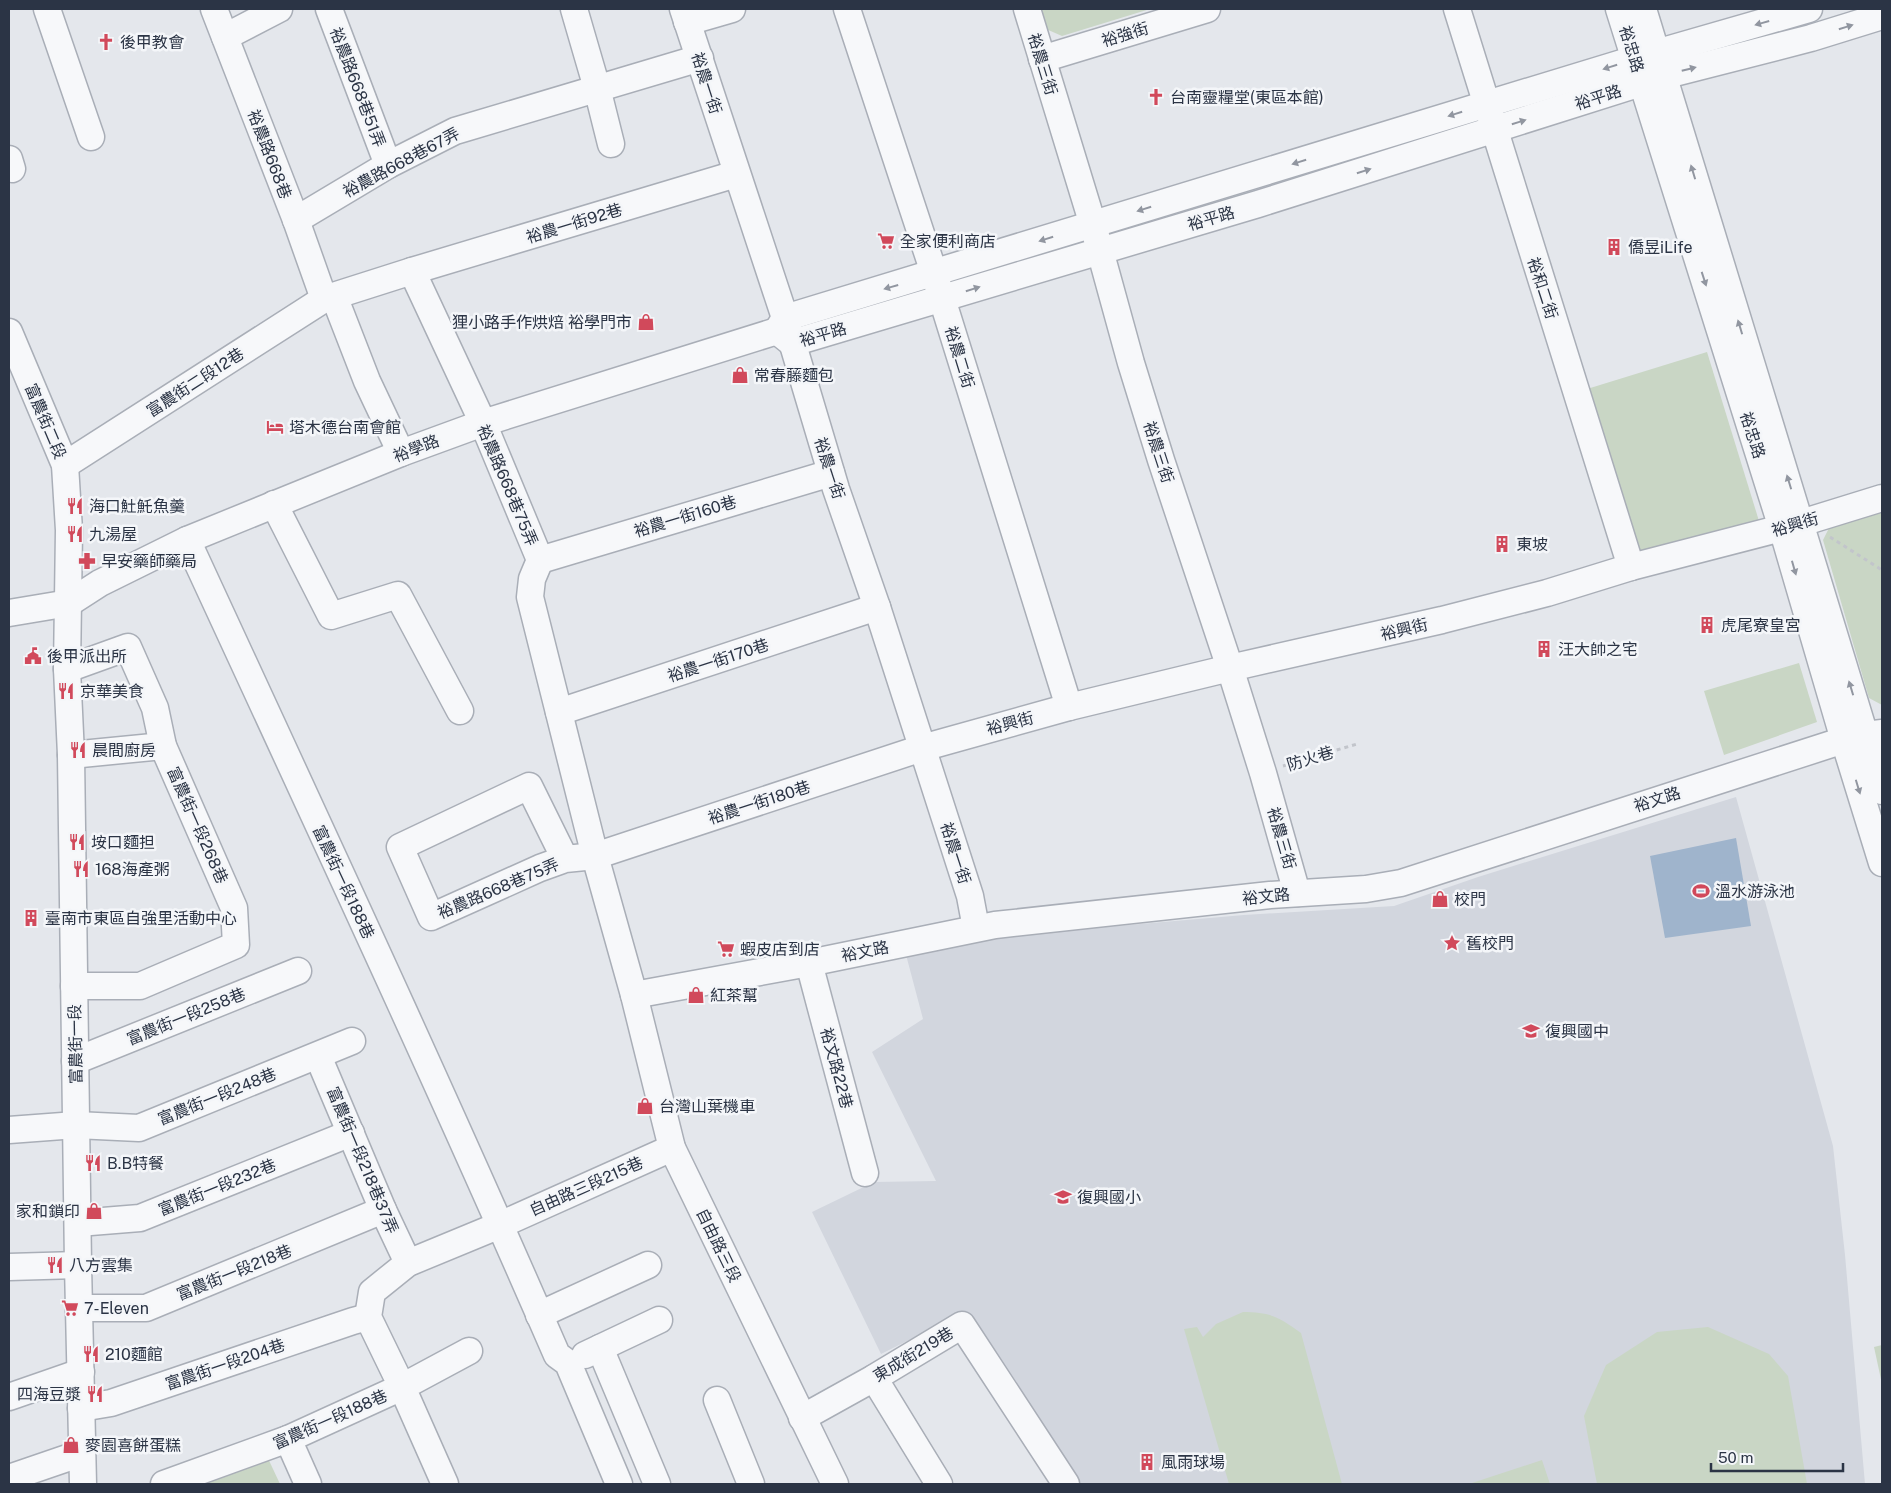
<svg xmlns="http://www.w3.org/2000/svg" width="1891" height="1493" font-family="'Public Sans','Noto Sans TC',sans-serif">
  <rect width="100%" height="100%" fill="#e4e7ec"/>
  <!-- built -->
  <path fill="#d2d6de" d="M1736,797L1833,1146L1845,1255L1865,1484H1070L959,1315L881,1354L812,1212L874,1182L936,1181L872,1052L923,1019L905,951L979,938L1244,915L1394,906L1478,877Z"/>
  <!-- green -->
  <g fill="#c9d6c5">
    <path d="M1040,9H1150L1062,36L1046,29Z"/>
    <path d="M1707,352L1759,521L1635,552L1587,389Z"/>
    <path d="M1882,512V705L1869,698L1823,540L1829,528Z"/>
    <path d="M1799,663L1817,722L1724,755L1704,691Z"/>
    <path d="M1243,1312C1270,1312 1279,1317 1301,1333L1342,1484H1229L1184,1329L1197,1327L1203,1337L1216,1324Z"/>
    <path d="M1708,1327L1769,1354L1788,1376L1807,1484H1597L1584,1416L1606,1365L1657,1332Z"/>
    <path d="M1882,1345V1384L1874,1347Z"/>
    <path d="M265,1452L280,1484H185Z"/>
    <path d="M1542,1460L1550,1484H1469Z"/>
  </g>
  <!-- water -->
  <path fill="#9fb4cc" d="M1736,838L1751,926L1665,938L1650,856Z"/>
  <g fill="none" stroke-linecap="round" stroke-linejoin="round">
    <!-- minor casing -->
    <g stroke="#a9aeb7" stroke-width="29">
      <g id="minor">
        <path d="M47,9L91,137"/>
        <path d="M214,9L296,220L324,299"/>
        <path d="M329,9L388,165"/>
        <path d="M574,9L597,88L611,144"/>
        <path d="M683,9L785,318L836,489L877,607L970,896L976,928"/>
        <path d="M847,9L934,273L1069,707"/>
        <path d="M1027,9L1093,225L1131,363L1161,460L1230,668L1263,773L1297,893"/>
        <path d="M1457,9L1631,567"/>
        <path d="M1619,9L1782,528L1844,740L1882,863"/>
        <path d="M1643,9L1882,791"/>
        <path d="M687,22L732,9"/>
        <path d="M225,37L279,9"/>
        <path d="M1042,59L1207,9"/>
        <path d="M9,159L12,169"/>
        <path d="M296,220L388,165L455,131L700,58"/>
        <path d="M412,271L736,174"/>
        <path d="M334,296L367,381L401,453"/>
        <path d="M777,331L792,343L1258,204L1663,76L1811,38L1882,16"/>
        <path d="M777,331L785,318L1635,59L1809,9"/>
        <path d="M9,332L65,465L69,530L67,669L71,755L78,1265L83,1484"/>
        <path d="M65,465L324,299L412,271L483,423L540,560L532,579L530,597L595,856L634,995L672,1148L835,1484"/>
        <path d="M274,504L331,616L398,595L460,711"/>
        <path d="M187,540C312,811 438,1081 557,1355L568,1363L619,1484"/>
        <path d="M540,560L831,473"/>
        <path d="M9,613L69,603L100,583L187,540L401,453L483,423L777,331"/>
        <path d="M67,669L128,647L155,708L163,746L234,908L236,945L140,986H74"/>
        <path d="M559,712L877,607"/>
        <path d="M71,755L163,746"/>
        <path d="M565,859L529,786L400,847L431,917L540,868L565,859L595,856L922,748L1069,707L1230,668L1442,620L1547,593L1631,567L1801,523L1882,498"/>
        <path d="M809,963L865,1173"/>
        <path d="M634,995L809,963L995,925L1270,895L1366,889L1401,883L1844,740L1865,735L1882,733"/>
        <path d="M318,1056L383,1210L408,1263"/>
        <path d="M75,1061L298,971"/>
        <path d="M9,1130L76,1125L139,1128L352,1041"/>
        <path d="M78,1223L140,1218L351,1133"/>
        <path d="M9,1267L78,1265"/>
        <path d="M79,1308H146L383,1210"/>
        <path d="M539,1315L648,1265"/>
        <path d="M600,1348L657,1484"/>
        <path d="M585,1355L659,1320"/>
        <path d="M874,1378L939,1484"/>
        <path d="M9,1397L81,1372"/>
        <path d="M717,1400L751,1484"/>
        <path d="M81,1408L111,1403L353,1321L368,1317"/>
        <path d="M802,1418L874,1378L962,1325L1066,1484"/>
        <path d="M288,1439L308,1484"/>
        <path d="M9,1478L82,1453"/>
        <path d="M164,1484L288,1439L402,1387L368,1317L372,1292L408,1263L500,1225L672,1148"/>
        <path d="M445,1484L402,1387L469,1351"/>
      </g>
    </g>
    <!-- path -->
    <g stroke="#c2c5cb" stroke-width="3" stroke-dasharray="4 4" stroke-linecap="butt">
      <path d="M1830,537L1882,570"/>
      <path d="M1283,766L1357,744"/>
    </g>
    <!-- minor -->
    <use href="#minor" stroke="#f7f8fa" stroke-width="26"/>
  </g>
  <!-- one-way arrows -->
  <defs><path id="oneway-solid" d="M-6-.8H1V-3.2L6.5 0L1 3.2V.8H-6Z" transform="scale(1.25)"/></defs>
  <g fill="#9196a0">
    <use href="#oneway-solid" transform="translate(1762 23) rotate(164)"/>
    <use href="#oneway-solid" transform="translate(1846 27) rotate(-17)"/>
    <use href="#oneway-solid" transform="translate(1610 67) rotate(163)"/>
    <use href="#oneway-solid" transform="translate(1689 69) rotate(-14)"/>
    <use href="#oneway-solid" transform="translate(1455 114) rotate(163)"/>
    <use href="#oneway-solid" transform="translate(1519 122) rotate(-17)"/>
    <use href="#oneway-solid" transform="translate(1299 162) rotate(163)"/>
    <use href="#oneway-solid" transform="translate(1364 171) rotate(-18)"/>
    <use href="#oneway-solid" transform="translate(1693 172) rotate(-107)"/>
    <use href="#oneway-solid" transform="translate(1144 209) rotate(163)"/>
    <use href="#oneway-solid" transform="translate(1046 239) rotate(163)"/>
    <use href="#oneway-solid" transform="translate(1704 279) rotate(72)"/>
    <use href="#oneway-solid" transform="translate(891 287) rotate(164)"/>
    <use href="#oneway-solid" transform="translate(973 289) rotate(-17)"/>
    <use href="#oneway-solid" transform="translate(1740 327) rotate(-107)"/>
    <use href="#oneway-solid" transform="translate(1789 482) rotate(-107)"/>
    <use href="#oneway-solid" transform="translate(1794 568) rotate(74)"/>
    <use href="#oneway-solid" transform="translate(1851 688) rotate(-107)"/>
    <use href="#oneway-solid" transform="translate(1858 787) rotate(73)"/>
  </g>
  <!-- icons -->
  <defs>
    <g id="church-bare" transform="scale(1.35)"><path d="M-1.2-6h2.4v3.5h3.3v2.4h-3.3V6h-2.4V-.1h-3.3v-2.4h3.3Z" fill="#d1495b" stroke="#f4f6f9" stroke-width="2.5" paint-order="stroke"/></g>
    <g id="supermarket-bare" transform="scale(1.35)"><path d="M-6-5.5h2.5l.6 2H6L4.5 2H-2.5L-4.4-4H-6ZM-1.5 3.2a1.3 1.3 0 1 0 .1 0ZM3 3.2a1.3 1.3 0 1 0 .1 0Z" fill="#d1495b" stroke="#f4f6f9" stroke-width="2.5" paint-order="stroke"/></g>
    <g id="building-bare" transform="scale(1.35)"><path d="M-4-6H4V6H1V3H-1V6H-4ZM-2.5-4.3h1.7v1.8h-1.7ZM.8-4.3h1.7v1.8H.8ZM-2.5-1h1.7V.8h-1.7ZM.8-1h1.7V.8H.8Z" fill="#d1495b" stroke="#f4f6f9" stroke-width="2.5" paint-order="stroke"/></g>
    <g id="shop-bare" transform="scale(1.35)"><path d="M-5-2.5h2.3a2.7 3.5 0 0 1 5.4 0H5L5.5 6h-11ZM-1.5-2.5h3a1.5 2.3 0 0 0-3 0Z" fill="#d1495b" stroke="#f4f6f9" stroke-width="2.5" paint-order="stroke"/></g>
    <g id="hotel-bare" transform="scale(1.35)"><path d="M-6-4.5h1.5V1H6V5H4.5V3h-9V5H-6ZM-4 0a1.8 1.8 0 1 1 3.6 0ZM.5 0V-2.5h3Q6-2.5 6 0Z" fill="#d1495b" stroke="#f4f6f9" stroke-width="2.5" paint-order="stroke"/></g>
    <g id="restaurant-bare" transform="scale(1.35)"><path d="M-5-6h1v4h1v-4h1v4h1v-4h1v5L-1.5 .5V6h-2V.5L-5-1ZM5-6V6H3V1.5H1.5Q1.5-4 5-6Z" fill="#d1495b" stroke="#f4f6f9" stroke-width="2.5" paint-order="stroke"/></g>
    <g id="pharmacy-bare" transform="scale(1.35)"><path d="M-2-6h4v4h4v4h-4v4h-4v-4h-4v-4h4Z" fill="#d1495b" stroke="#f4f6f9" stroke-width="2.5" paint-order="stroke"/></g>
    <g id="civic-bare" transform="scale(1.35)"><path d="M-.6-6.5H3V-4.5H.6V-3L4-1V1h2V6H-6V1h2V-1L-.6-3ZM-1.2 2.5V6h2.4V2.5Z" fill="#d1495b" stroke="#f4f6f9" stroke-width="2.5" paint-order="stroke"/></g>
    <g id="stadium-bare" transform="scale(1.35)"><path d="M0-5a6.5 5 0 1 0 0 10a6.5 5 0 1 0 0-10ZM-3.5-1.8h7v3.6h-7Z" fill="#d1495b" stroke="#f4f6f9" stroke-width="2.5" paint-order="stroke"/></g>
    <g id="sight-bare" transform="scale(1.35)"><path d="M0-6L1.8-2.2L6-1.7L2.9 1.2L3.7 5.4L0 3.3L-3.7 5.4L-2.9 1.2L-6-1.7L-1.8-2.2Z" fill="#d1495b" stroke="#f4f6f9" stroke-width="2.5" paint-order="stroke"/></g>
    <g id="school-bare" transform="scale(1.35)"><path d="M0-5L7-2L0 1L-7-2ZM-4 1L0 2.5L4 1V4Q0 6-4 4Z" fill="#d1495b" stroke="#f4f6f9" stroke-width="2.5" paint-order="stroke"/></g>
  </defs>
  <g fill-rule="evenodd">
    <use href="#church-bare" x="106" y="42"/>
    <use href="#church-bare" x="1156" y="97"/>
    <use href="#supermarket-bare" x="886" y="241"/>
    <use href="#building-bare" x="1614" y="247"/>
    <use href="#shop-bare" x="646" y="322"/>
    <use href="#shop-bare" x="740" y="375"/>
    <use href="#hotel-bare" x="275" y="427"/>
    <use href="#restaurant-bare" x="75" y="506"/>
    <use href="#restaurant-bare" x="75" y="534"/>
    <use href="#building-bare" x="1502" y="544"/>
    <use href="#pharmacy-bare" x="87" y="561"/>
    <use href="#building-bare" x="1707" y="625"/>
    <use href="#building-bare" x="1544" y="649"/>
    <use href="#civic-bare" x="33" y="656"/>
    <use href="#restaurant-bare" x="66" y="691"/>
    <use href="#restaurant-bare" x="78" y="750"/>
    <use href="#restaurant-bare" x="77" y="842"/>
    <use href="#restaurant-bare" x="81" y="869"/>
    <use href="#stadium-bare" x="1701" y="891"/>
    <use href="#shop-bare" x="1440" y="899"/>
    <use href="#building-bare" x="31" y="918"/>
    <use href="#sight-bare" x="1452" y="943"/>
    <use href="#supermarket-bare" x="726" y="949"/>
    <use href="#shop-bare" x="696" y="995"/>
    <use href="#school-bare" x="1531" y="1031"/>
    <use href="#shop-bare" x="645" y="1106"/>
    <use href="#restaurant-bare" x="93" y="1163"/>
    <use href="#school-bare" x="1063" y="1197"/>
    <use href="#shop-bare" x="94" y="1211"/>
    <use href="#restaurant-bare" x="55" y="1265"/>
    <use href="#supermarket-bare" x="70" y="1308"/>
    <use href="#restaurant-bare" x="91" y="1354"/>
    <use href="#restaurant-bare" x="95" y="1394"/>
    <use href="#shop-bare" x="71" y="1445"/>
    <use href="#building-bare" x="1147" y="1462"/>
  </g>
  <g text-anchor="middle" stroke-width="5" stroke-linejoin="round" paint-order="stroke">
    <!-- street labels -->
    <g font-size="16" fill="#2b3445" stroke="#f4f6f9">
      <text transform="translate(1125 34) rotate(-17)" y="6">裕強街</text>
      <text transform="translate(1632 49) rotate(73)" y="6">裕忠路</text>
      <text transform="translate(1043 64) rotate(73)" y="6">裕農三街</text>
      <text transform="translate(707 83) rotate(72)" y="6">裕農一街</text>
      <text transform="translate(358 87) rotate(69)" y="6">裕農路668巷51弄</text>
      <text transform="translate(1598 97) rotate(-18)" y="6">裕平路</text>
      <text transform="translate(270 154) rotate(69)" y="6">裕農路668巷</text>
      <text transform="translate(401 162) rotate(-28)" y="6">裕農路668巷67弄</text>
      <text transform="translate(1211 218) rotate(-16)" y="6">裕平路</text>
      <text transform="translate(574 223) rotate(-17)" y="6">裕農一街92巷</text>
      <text transform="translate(1543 288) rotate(72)" y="6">裕和二街</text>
      <text transform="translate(823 334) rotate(-16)" y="6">裕平路</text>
      <text transform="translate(960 357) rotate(73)" y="6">裕農二街</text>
      <text transform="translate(195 382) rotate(-33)" y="6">富農街二段12巷</text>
      <text transform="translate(46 421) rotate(67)" y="6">富農街二段</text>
      <text transform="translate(1753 435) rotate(72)" y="6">裕忠路</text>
      <text transform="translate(416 448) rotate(-21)" y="6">裕學路</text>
      <text transform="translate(1159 452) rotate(72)" y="6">裕農三街</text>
      <text transform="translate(830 468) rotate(72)" y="6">裕農一街</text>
      <text transform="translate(508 485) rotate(67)" y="6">裕農路668巷75弄</text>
      <text transform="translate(685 516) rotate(-17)" y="6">裕農一街160巷</text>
      <text transform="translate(1795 524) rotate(-16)" y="6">裕興街</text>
      <text transform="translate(1404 629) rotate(-13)" y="6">裕興街</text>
      <text transform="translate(718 660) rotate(-18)" y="6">裕農一街170巷</text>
      <text transform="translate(1010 723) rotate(-15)" y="6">裕興街</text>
      <text transform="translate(1310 758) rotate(-17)" y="6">防火巷</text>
      <text transform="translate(1657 799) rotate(-18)" y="6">裕文路</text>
      <text transform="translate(759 802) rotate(-18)" y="6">裕農一街180巷</text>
      <text transform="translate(198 825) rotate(66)" y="6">富農街一段268巷</text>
      <text transform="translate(1282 838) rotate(74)" y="6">裕農三街</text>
      <text transform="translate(956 853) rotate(72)" y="6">裕農一街</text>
      <text transform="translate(344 882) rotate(65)" y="6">富農街一段188巷</text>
      <text transform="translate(498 888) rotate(-23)" y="6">裕農路668巷75弄</text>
      <text transform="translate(1266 896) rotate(-6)" y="6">裕文路</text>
      <text transform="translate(865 951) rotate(-11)" y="6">裕文路</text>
      <text transform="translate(186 1016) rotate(-22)" y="6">富農街一段258巷</text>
      <text transform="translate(75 1044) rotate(-91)" y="6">富農街一段</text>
      <text transform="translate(837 1068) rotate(75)" y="6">裕文路22巷</text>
      <text transform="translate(217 1096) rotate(-22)" y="6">富農街一段248巷</text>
      <text transform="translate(363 1160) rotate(67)" y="6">富農街一段218巷37弄</text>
      <text transform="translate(586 1186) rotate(-24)" y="6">自由路三段215巷</text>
      <text transform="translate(217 1187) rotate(-22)" y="6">富農街一段232巷</text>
      <text transform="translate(719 1245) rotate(64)" y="6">自由路三段</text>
      <text transform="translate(234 1272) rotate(-22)" y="6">富農街一段218巷</text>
      <text transform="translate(913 1354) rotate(-31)" y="6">東成街219巷</text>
      <text transform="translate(225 1364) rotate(-19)" y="6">富農街一段204巷</text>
      <text transform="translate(330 1419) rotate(-24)" y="6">富農街一段188巷</text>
    </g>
    <!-- poi labels -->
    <g font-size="16" fill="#2b3445" stroke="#f4f6f9" text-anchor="start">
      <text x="120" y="48">後甲教會</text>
      <text x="1170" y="103">台南靈糧堂(東區本館)</text>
      <text x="900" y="247">全家便利商店</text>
      <text x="1628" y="253">僑昱iLife</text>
      <text x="632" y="328" text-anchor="end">狸小路手作烘焙 裕學門市</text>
      <text x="754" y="381">常春藤麵包</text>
      <text x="289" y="433">塔木德台南會館</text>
      <text x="89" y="512">海口𩵚魠魚羹</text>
      <text x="89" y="540">九湯屋</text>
      <text x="1516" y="550">東坡</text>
      <text x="101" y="567">早安藥師藥局</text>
      <text x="1721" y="631">虎尾寮皇宮</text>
      <text x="1558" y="655">汪大帥之宅</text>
      <text x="47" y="662">後甲派出所</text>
      <text x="80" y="697">京華美食</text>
      <text x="92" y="756">晨間廚房</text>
      <text x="91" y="848">垵口麵担</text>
      <text x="95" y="875">168海產粥</text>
      <text x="1715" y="897">溫水游泳池</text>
      <text x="1454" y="905">校門</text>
      <text x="45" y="924">臺南市東區自強里活動中心</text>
      <text x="1466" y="949">舊校門</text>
      <text x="740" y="955">蝦皮店到店</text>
      <text x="710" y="1001">紅茶幫</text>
      <text x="1545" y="1037">復興國中</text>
      <text x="659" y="1112">台灣山葉機車</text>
      <text x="107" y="1169">B.B特餐</text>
      <text x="1077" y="1203">復興國小</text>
      <text x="80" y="1217" text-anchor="end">家和鎖印</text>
      <text x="69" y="1271">八方雲集</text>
      <text x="84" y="1314">7-Eleven</text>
      <text x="105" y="1360">210麵館</text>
      <text x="81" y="1400" text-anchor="end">四海豆漿</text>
      <text x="85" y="1451">麥園喜餅蛋糕</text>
      <text x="1161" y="1468">風雨球場</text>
    </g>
  </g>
  <!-- border -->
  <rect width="1891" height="1493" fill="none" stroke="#2b3445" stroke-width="20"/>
  <!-- scale -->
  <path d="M1711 1463v8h132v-8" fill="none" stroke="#2b3445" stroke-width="2.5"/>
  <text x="1718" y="1463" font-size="15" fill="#2b3445" stroke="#f4f6f9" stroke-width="4" paint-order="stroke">50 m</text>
</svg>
